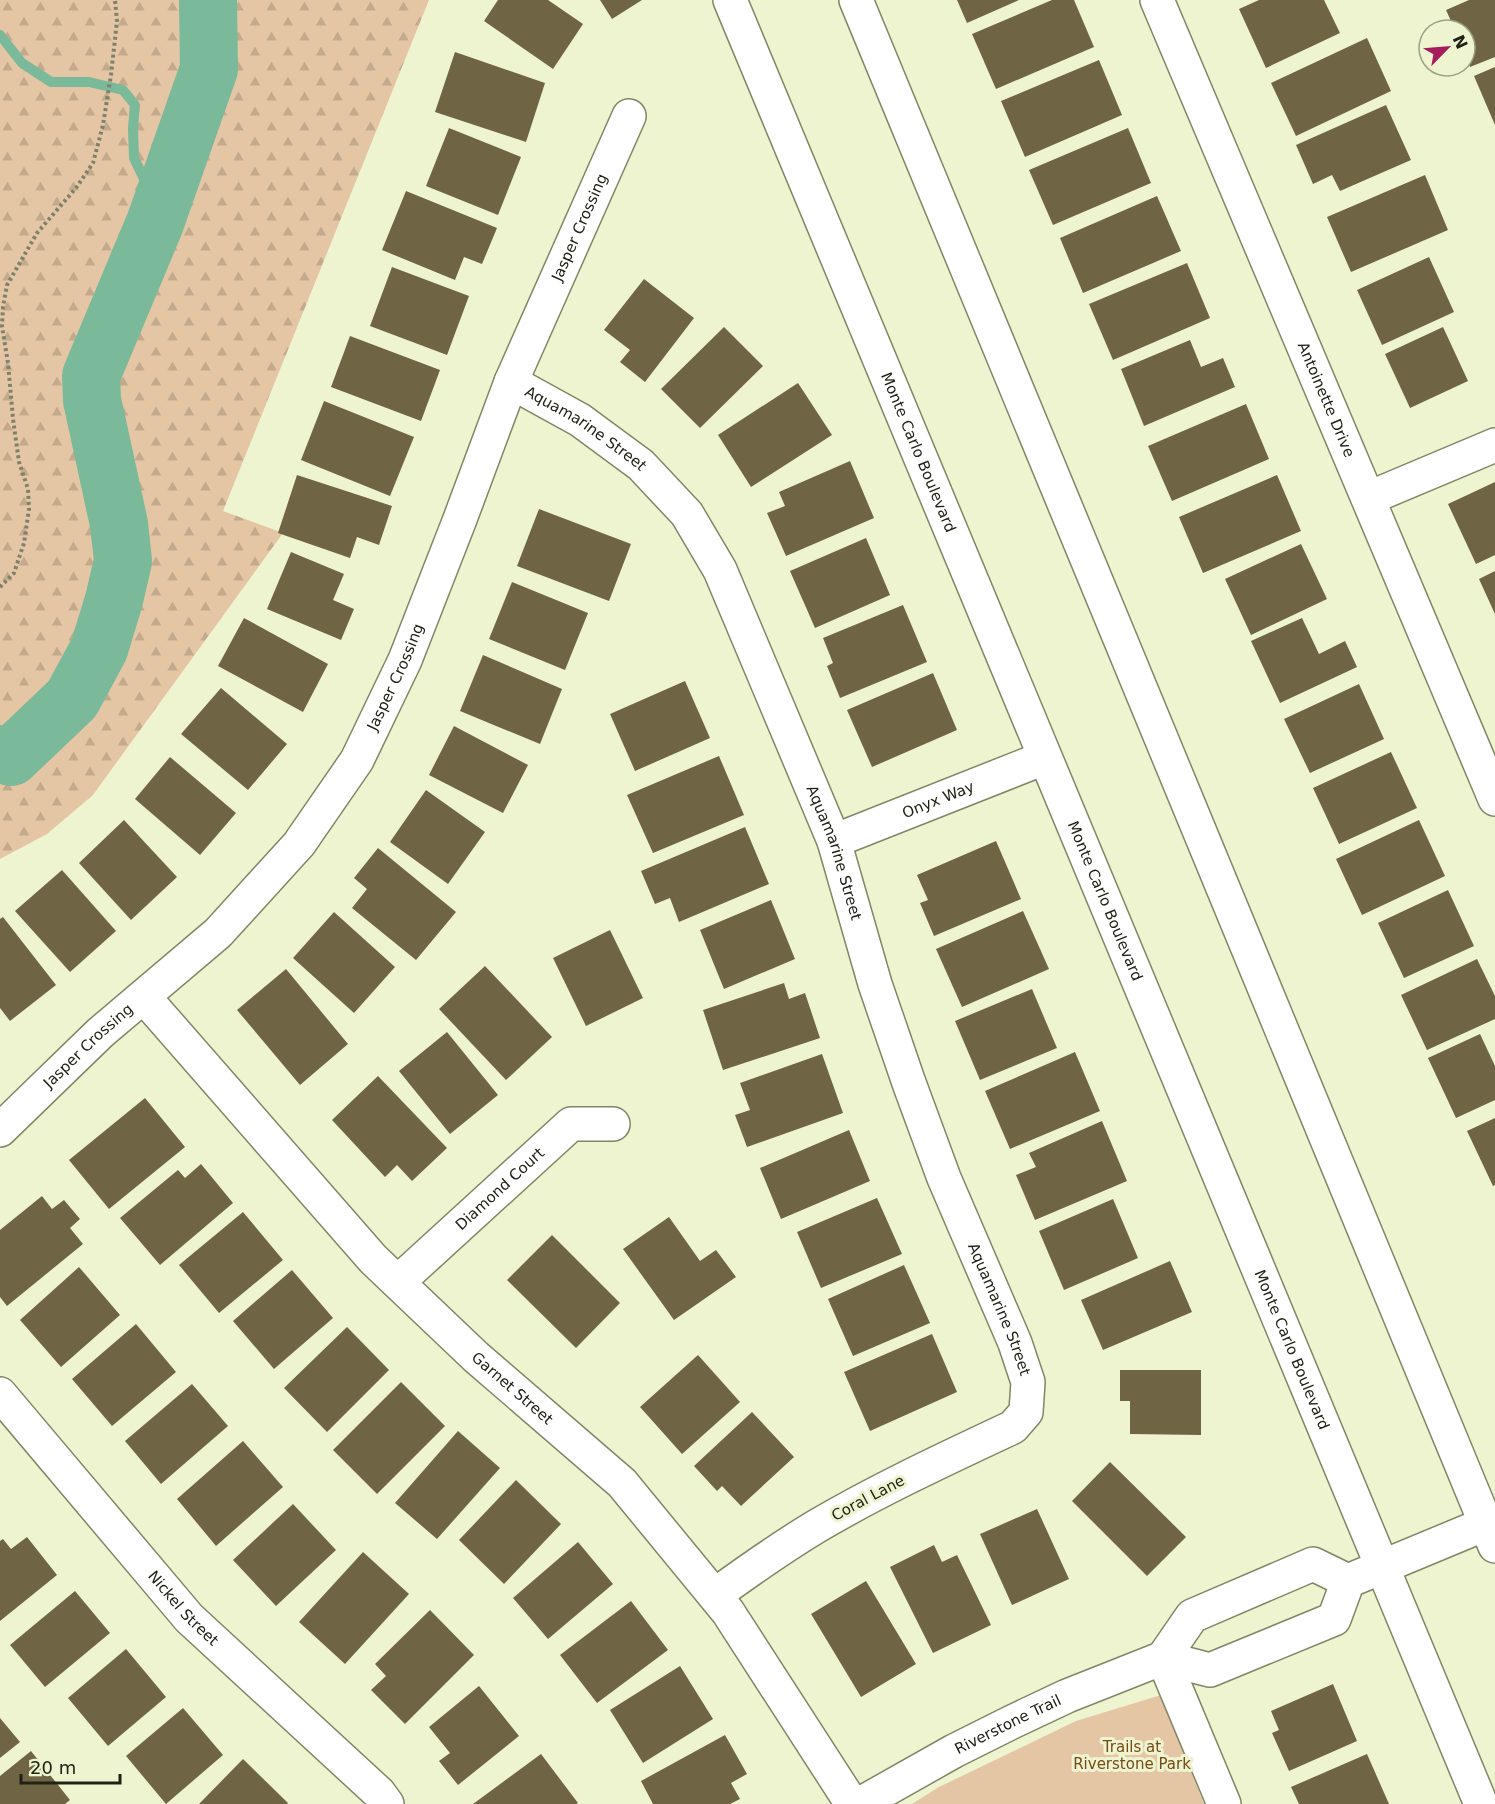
<svg xmlns="http://www.w3.org/2000/svg" width="1495" height="1804" font-family="'DejaVu Sans',sans-serif">
  <defs>
    <pattern id="forest-firs" width="22" height="20" patternUnits="userSpaceOnUse" patternTransform="scale(1.5)"><rect width="22" height="20" fill="#e5c6a4"/><path d="M5 1l3.5 6h-7zM16 11l3.5 6h-7z" fill="#c4aa8c"/></pattern>
  </defs>
  <rect width="100%" height="100%" fill="#eef4d0"/>
  <!-- green -->
  <path fill="#e5c6a4" d="M1161,1695L1204,1804H912L939,1787L1076,1721Z"/>
  <!-- forest -->
  <path fill="url(#forest-firs)" d="M0,0H429L223,511L283,533L93,795L47,834L0,859Z"/>
  <g fill="none" stroke-linecap="round" stroke-linejoin="round">
    <!-- stream -->
    <path stroke="#7ab999" stroke-width="10" d="M0,35L22,63L51,82H89L123,90L135,105L133,128L134,158L159,210"/>
    <!-- river -->
    <path stroke="#7ab999" stroke-width="58" d="M0,754L11,757L72,699L99,649L114,600L123,561L119,524L92,400L91,376L155,223L209,69L208,0"/>
  </g>
  <!-- building -->
  <g fill="#6f6545">
    <path d="M498,0H548L583,24L553,69L484,21Z"/>
    <path d="M600,0H642L612,19Z"/>
    <path d="M957,0H1019L967,23Z"/>
    <path d="M1052,0H1074L1094,47L996,89L972,34Z"/>
    <path d="M1259,0H1324L1340,33L1266,68L1239,9Z"/>
    <path d="M1469,0H1495V57L1470,67L1465,54V30H1455L1446,10Z"/>
    <path d="M1367,38L1391,91L1296,136L1271,83Z"/>
    <path d="M455,52L545,83L526,142L435,112Z"/>
    <path d="M1099,60L1122,115L1025,157L1001,101Z"/>
    <path d="M1495,67V125L1474,76Z"/>
    <path d="M1386,105L1411,160L1340,191L1332,175L1313,184L1296,145Z"/>
    <path d="M449,128L521,157L498,215L426,186Z"/>
    <path d="M1128,128L1151,183L1053,225L1029,170Z"/>
    <path d="M1425,175L1448,230L1351,272L1327,217Z"/>
    <path d="M406,191L497,228L482,264L464,257L455,280L382,250Z"/>
    <path d="M1157,196L1181,251L1083,293L1060,238Z"/>
    <path d="M1429,257L1454,312L1382,345L1357,290Z"/>
    <path d="M1187,263L1210,318L1113,360L1089,304Z"/>
    <path d="M392,267L469,296L447,355L370,326Z"/>
    <path d="M644,279L694,318L645,382L620,362L630,350L604,330Z"/>
    <path d="M724,327L763,366L700,428L661,389Z"/>
    <path d="M1443,327L1468,381L1410,408L1385,354Z"/>
    <path d="M350,336L440,370L421,421L331,387Z"/>
    <path d="M1190,340L1201,367L1223,358L1235,387L1144,426L1121,369Z"/>
    <path d="M798,383L832,435L751,487L718,435Z"/>
    <path d="M324,401L414,437L390,496L301,460Z"/>
    <path d="M1246,404L1269,459L1172,501L1148,446Z"/>
    <path d="M850,461L874,518L786,556L767,513L785,506L779,492Z"/>
    <path d="M297,475L392,506L379,545L357,537L350,558L278,533Z"/>
    <path d="M1277,475L1301,531L1203,573L1179,517Z"/>
    <path d="M1495,482V555L1476,564L1448,504Z"/>
    <path d="M539,509L631,544L609,601L517,566Z"/>
    <path d="M866,538L890,595L815,628L790,571Z"/>
    <path d="M1301,544L1327,599L1251,635L1225,579Z"/>
    <path d="M291,552L344,574L333,600L354,609L341,640L267,609Z"/>
    <path d="M1495,571V614L1479,579Z"/>
    <path d="M512,582L588,613L565,670L489,639Z"/>
    <path d="M903,605L927,662L840,698L827,666L833,663L823,638Z"/>
    <path d="M244,618L328,664L303,712L218,666Z"/>
    <path d="M1302,618L1319,654L1345,641L1357,667L1280,703L1251,641Z"/>
    <path d="M483,655L562,689L540,744L460,711Z"/>
    <path d="M933,673L957,730L872,767L847,710Z"/>
    <path d="M685,681L710,738L635,771L610,714Z"/>
    <path d="M1359,684L1384,739L1310,773L1284,719Z"/>
    <path d="M221,688L287,744L248,790L181,734Z"/>
    <path d="M454,726L528,765L503,813L429,775Z"/>
    <path d="M1391,752L1417,808L1339,844L1313,788Z"/>
    <path d="M719,756L744,815L653,853L627,795Z"/>
    <path d="M170,757L236,813L200,855L135,799Z"/>
    <path d="M426,790L485,832L448,884L390,842Z"/>
    <path d="M124,820L177,877L131,920L79,863Z"/>
    <path d="M1419,820L1445,876L1362,915L1336,859Z"/>
    <path d="M745,827L769,884L679,922L670,898L655,904L641,871Z"/>
    <path d="M996,841L1021,899L934,936L920,903L928,900L917,875Z"/>
    <path d="M378,848L456,912L416,960L352,908L367,889L354,878Z"/>
    <path d="M62,870L116,931L70,972L15,911Z"/>
    <path d="M1448,890L1474,946L1404,978L1378,923Z"/>
    <path d="M771,900L795,959L724,989L700,930Z"/>
    <path d="M1023,911L1049,969L962,1007L936,949Z"/>
    <path d="M334,912L395,967L354,1013L293,958Z"/>
    <path d="M3,917L56,985L10,1021L0,1008V919Z"/>
    <path d="M610,930L643,998L586,1026L553,958Z"/>
    <path d="M1477,959L1495,996V1019L1427,1050L1401,995Z"/>
    <path d="M485,966L552,1037L506,1080L439,1009Z"/>
    <path d="M286,969L348,1044L300,1085L237,1010Z"/>
    <path d="M784,983L789,999L805,993L820,1038L723,1070L703,1010Z"/>
    <path d="M1032,989L1057,1048L980,1080L955,1021Z"/>
    <path d="M447,1032L498,1095L450,1134L399,1071Z"/>
    <path d="M1480,1034L1495,1066V1100L1456,1118L1428,1058Z"/>
    <path d="M1075,1052L1100,1111L1010,1149L985,1091Z"/>
    <path d="M822,1054L843,1113L747,1147L735,1115L750,1110L740,1083Z"/>
    <path d="M378,1076L447,1148L412,1181L397,1165L385,1177L332,1120Z"/>
    <path d="M145,1098L185,1147L109,1209L69,1160Z"/>
    <path d="M1495,1118V1185L1493,1186L1467,1131Z"/>
    <path d="M1102,1121L1127,1181L1035,1220L1016,1175L1036,1167L1029,1153Z"/>
    <path d="M849,1130L870,1181L781,1219L760,1168Z"/>
    <path d="M201,1164L233,1203L160,1265L120,1218L178,1170L185,1178Z"/>
    <path d="M42,1196L52,1209L64,1200L80,1219L70,1228L83,1244L7,1306L0,1297V1230Z"/>
    <path d="M877,1198L902,1254L821,1288L797,1232Z"/>
    <path d="M1113,1199L1138,1258L1064,1290L1039,1231Z"/>
    <path d="M243,1212L283,1260L219,1313L179,1265Z"/>
    <path d="M669,1217L700,1261L716,1250L736,1277L674,1320L623,1249Z"/>
    <path d="M552,1235L620,1303L576,1348L507,1280Z"/>
    <path d="M1170,1261L1192,1312L1103,1350L1081,1300Z"/>
    <path d="M904,1265L930,1323L853,1356L828,1299Z"/>
    <path d="M79,1267L120,1315L61,1367L20,1320Z"/>
    <path d="M292,1270L333,1318L274,1369L233,1321Z"/>
    <path d="M136,1324L176,1372L112,1426L72,1379Z"/>
    <path d="M347,1327L389,1370L327,1432L284,1388Z"/>
    <path d="M932,1334L957,1392L870,1431L844,1372Z"/>
    <path d="M698,1355L740,1402L682,1454L640,1407Z"/>
    <path d="M1120,1370H1201V1435L1130,1434V1401H1120Z"/>
    <path d="M401,1382L445,1426L377,1494L333,1450Z"/>
    <path d="M192,1384L228,1426L161,1484L125,1441Z"/>
    <path d="M752,1412L794,1457L741,1506L722,1486L717,1491L694,1466Z"/>
    <path d="M458,1431L500,1468L437,1539L395,1503Z"/>
    <path d="M243,1441L283,1487L216,1546L177,1499Z"/>
    <path d="M1110,1462L1186,1537L1147,1576L1072,1501Z"/>
    <path d="M516,1480L561,1524L504,1584L459,1540Z"/>
    <path d="M293,1504L336,1550L276,1606L233,1560Z"/>
    <path d="M1037,1509L1069,1579L1012,1605L980,1534Z"/>
    <path d="M27,1537L57,1575L0,1621V1541L3,1539L11,1549Z"/>
    <path d="M578,1542L613,1584L548,1639L513,1598Z"/>
    <path d="M934,1545L942,1562L957,1555L991,1625L933,1653L890,1567Z"/>
    <path d="M363,1552L409,1594L345,1664L299,1622Z"/>
    <path d="M866,1581L916,1664L861,1697L811,1614Z"/>
    <path d="M75,1591L110,1633L45,1687L10,1645Z"/>
    <path d="M631,1601L668,1650L597,1703L560,1655Z"/>
    <path d="M430,1610L474,1655L405,1724L371,1690L386,1676L375,1664Z"/>
    <path d="M126,1649L166,1697L108,1746L68,1698Z"/>
    <path d="M680,1666L713,1719L643,1763L610,1710Z"/>
    <path d="M1333,1684L1357,1741L1289,1771L1272,1733L1279,1730L1271,1711Z"/>
    <path d="M479,1686L519,1736L458,1785L439,1761L450,1753L429,1727Z"/>
    <path d="M183,1708L223,1755L166,1804L126,1756Z"/>
    <path d="M0,1718L20,1742L0,1758Z"/>
    <path d="M725,1735L747,1774L731,1783L740,1799L730,1804H653L641,1781Z"/>
    <path d="M31,1751L70,1800L65,1804H0V1776Z"/>
    <path d="M541,1754L578,1803L576,1804H473Z"/>
    <path d="M1367,1754L1389,1804H1299L1291,1787Z"/>
    <path d="M243,1759L288,1803L287,1804H199Z"/>
  </g>
  <g fill="none" stroke-linecap="round" stroke-linejoin="round">
    <!-- street casing -->
    <g stroke="#818665" stroke-width="36">
      <g id="street">
        <path id="s1" d="M1157,0L1495,799"/>
        <path id="s2" d="M511,382L580,420L641,465L687,514L720,570L834,841L875,984L909,1083L944,1178L1015,1343L1028,1382L1026,1412L1013,1427C947,1458 880,1489 817,1526C782,1547 748,1571 715,1595"/>
        <path d="M1369,498L1495,445"/>
        <path id="s3" d="M834,841L1044,758"/>
        <path id="s4" d="M144,997L373,1259L476,1357L622,1483L728,1612L852,1804"/>
        <path id="s5" d="M0,1130L100,1033L218,933L299,844L357,760L405,660L460,519L511,382L629,116"/>
        <path id="s6" d="M398,1282L571,1124H613"/>
        <path id="s7" d="M0,1394L189,1618L379,1793L387,1804"/>
        <path d="M1163,1658L1210,1670L1334,1619L1348,1581L1495,1520"/>
        <path d="M1163,1658L1224,1804"/>
        <path id="s8" d="M860,1804L954,1751L1012,1722L1067,1696L1163,1658L1192,1616L1313,1564L1348,1581"/>
      </g>
    </g>
    <!-- secondary casing -->
    <g stroke="#818665" stroke-width="36">
      <g id="secondary">
        <path id="s9" d="M730,0L1481,1804"/>
        <path d="M856,0L1495,1546"/>
      </g>
    </g>
    <!-- path -->
    <path stroke="#7e826b" stroke-width="4" stroke-dasharray="3 3" stroke-linecap="butt" d="M0,587L14,573L24,543L29,509L28,489L19,462L13,419L8,363L2,326L3,307L7,285L37,233L76,188L93,163L103,125L111,75L117,21L115,0"/>
    <!-- street -->
    <use href="#street" stroke="#fff" stroke-width="33"/>
    <!-- secondary -->
    <use href="#secondary" stroke="#fff" stroke-width="33"/>
  </g>
  <g text-anchor="middle" stroke-width="6" stroke-linejoin="round" paint-order="stroke">
    <!-- street labels -->
    <g font-size="15" fill="#202215" stroke="#eef4d0">
      <text dy="5" stroke="none"><textPath href="#s5" startOffset="1094">Jasper Crossing</textPath></text>
      <text dy="5" stroke="none"><textPath href="#s1" startOffset="434">Antoinette Drive</textPath></text>
      <text dy="5" stroke="none"><textPath href="#s2" startOffset="88">Aquamarine Street</textPath></text>
      <text dy="5" stroke="none"><textPath href="#s9" startOffset="490">Monte Carlo Boulevard</textPath></text>
      <text dy="5" stroke="none"><textPath href="#s5" startOffset="608">Jasper Crossing</textPath></text>
      <text dy="5" stroke="none"><textPath href="#s3" startOffset="112">Onyx Way</textPath></text>
      <text dy="5" stroke="none"><textPath href="#s2" startOffset="592">Aquamarine Street</textPath></text>
      <text dy="5" stroke="none"><textPath href="#s9" startOffset="976">Monte Carlo Boulevard</textPath></text>
      <text dy="5" stroke="none"><textPath href="#s5" startOffset="122">Jasper Crossing</textPath></text>
      <text dy="5" stroke="none"><textPath href="#s6" startOffset="138">Diamond Court</textPath></text>
      <text dy="5" stroke="none"><textPath href="#s2" startOffset="1078">Aquamarine Street</textPath></text>
      <text dy="5" stroke="none"><textPath href="#s9" startOffset="1462">Monte Carlo Boulevard</textPath></text>
      <text dy="5" stroke="none"><textPath href="#s4" startOffset="538">Garnet Street</textPath></text>
      <text transform="translate(868 1498) rotate(-28)" y="5">Coral Lane</text>
      <text dy="5" stroke="none"><textPath href="#s7" startOffset="282">Nickel Street</textPath></text>
      <text dy="5" stroke="none"><textPath href="#s8" startOffset="168">Riverstone Trail</textPath></text>
    </g>
    <!-- park labels -->
    <g font-size="15" fill="#754b15" stroke="#eef4d0">
      <text x="1132" y="1752">Trails at<tspan x="1132" dy="17">Riverstone Park</tspan></text>
    </g>
  </g>
  <!-- north arrow -->
  <g transform="translate(1447 48) rotate(65)"><circle r="28" fill="#eef4d0" stroke="#9ca085" stroke-width="1.5"/>
  <path d="M0-4.5L10 22L0 15L-10 22Z" fill="#a81b5c"/>
  <text y="-9" font-size="16" font-weight="bold" text-anchor="middle" fill="#202215">N</text>
  </g>
  <!-- scale -->
  <path d="M21 1774v9h99v-9" fill="none" stroke="#202215" stroke-width="3"/>
  <text x="30" y="1774" font-size="18" fill="#202215" stroke="#eef4d0" stroke-width="4.5" paint-order="stroke">20 m</text>
</svg>
